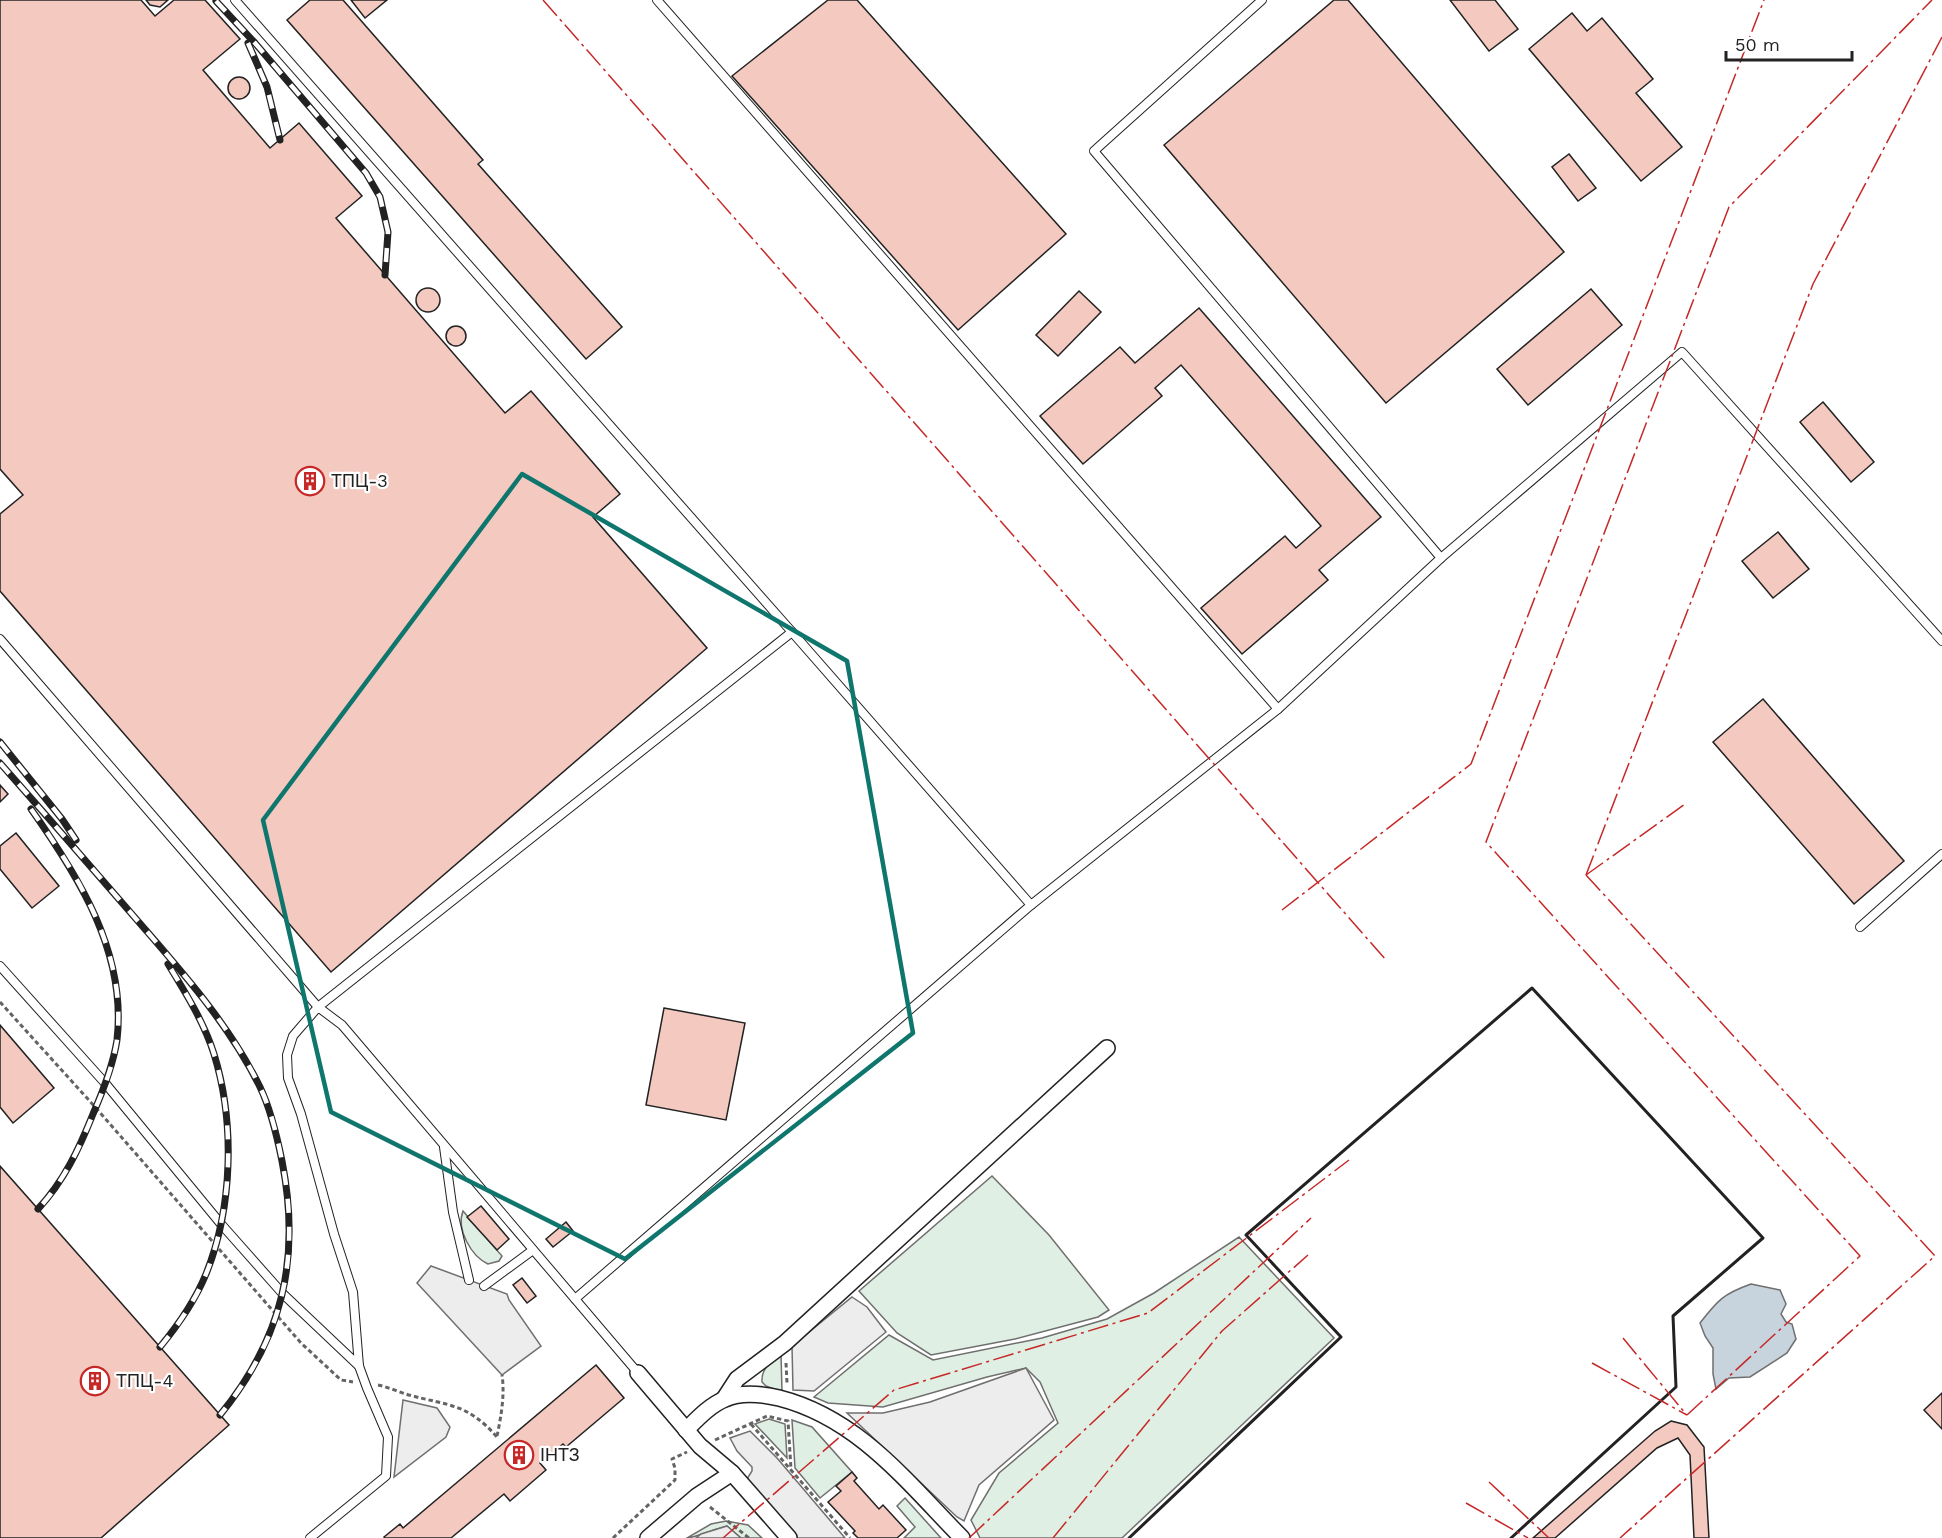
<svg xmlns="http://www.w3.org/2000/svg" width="1942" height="1538" font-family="'Work Sans',sans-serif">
  <rect width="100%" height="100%" fill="#fff"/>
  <!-- green -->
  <g fill="#e0efe3" stroke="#6f6f6f" stroke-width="1.5">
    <path d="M992,1176L1049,1235L1109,1310L1098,1317L1015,1339L931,1355L897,1333L859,1291Z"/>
    <path d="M463,1211L502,1256L499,1261L488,1264C471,1256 456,1229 463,1211Z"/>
    <path d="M1239,1237L1334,1338L1122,1538H980L971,1520L999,1473L1058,1423L1040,1382L1026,1368L987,1377L883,1407L828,1403L814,1397L889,1335L933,1360L1042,1338L1107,1319L1154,1293Z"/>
    <path d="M781,1354L782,1392L766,1386L762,1382C761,1368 771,1363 781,1354Z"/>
    <path d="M769,1419L785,1424L787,1458L755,1424Z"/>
    <path d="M792,1420L812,1427L852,1472L820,1498L795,1468Z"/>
    <path d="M905,1498L941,1538H904L915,1527L897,1506Z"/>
    <path d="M726,1521L748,1525L762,1538H741L727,1526C717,1528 694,1538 687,1538L711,1524Z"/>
  </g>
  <!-- parking -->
  <g fill="#ededed" stroke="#6f6f6f" stroke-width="1.5">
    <path d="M431,1266L507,1294L509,1300L541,1346L502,1375L417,1283Z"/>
    <path d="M852,1297L867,1307L886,1332L814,1391L793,1390L792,1346Z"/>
    <path d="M1026,1368L1054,1420L979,1485L964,1521L957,1517L847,1413H883L930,1402Z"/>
    <path d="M403,1400L437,1408L450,1427L446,1437L394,1477Z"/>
    <path d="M750,1431L777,1458L845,1538H795L745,1482L752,1471V1467L737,1451L730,1438Z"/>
    <path d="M727,1526L741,1538H696L701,1534Z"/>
  </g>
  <!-- water -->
  <path fill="#c7d3dd" stroke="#6f6f6f" stroke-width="1.5" d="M1751,1284L1780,1290L1786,1304L1781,1314L1786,1322L1792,1324L1796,1339L1787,1353L1750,1377L1729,1378L1716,1389L1713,1374V1348L1705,1336L1700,1323C1718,1300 1723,1294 1751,1284Z"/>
  <!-- building -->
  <g fill="#f3c9c0" stroke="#222" stroke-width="1.5">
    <path d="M0,0H141L155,16L174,0H205L240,39L203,70L270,148L299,123L362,196L336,218L505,413L531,391L620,494L593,517L707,648L331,972L0,591V514L23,495L0,469Z"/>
    <path d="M146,0H168L160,7L150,5Z"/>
    <path d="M310,0H343L483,160L478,164L622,327L586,359L287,20Z"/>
    <path d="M351,0H387L365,18Z"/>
    <path d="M828,0H857L1066,234L958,330L732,76Z"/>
    <path d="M1334,0H1348L1564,252L1386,403L1164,145Z"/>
    <path d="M1450,0H1495L1518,29L1489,51Z"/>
    <path d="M1572,13L1587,31L1602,18L1653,79L1636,93L1682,147L1641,181L1529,49Z"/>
    <circle cx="239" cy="88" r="11"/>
    <path d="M1569,154L1596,188L1578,201L1552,167Z"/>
    <circle cx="428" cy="300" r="12"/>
    <path d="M1591,289L1622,325L1528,405L1497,369Z"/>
    <path d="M1079,291L1101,312L1058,356L1036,335Z"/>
    <path d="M1199,308L1381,517L1319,570L1328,580L1242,654L1201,608L1285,536L1296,548L1321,526L1181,365L1155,388L1162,396L1083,464L1040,416L1120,347L1135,363Z"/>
    <circle cx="456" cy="336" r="10"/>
    <path d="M1823,402L1874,462L1851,482L1800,422Z"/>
    <path d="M1778,532L1809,569L1773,598L1742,561Z"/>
    <path d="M1763,699L1904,861L1854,904L1713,742Z"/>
    <path d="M0,785L8,794L0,802Z"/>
    <path d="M16,833L59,886L32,908L0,869V846Z"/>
    <path d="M664,1008L745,1023L726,1120L646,1105Z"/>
    <path d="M0,1025L54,1088L13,1123L0,1107Z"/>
    <path d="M0,1166L229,1425L101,1538H0Z"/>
    <path d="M481,1206L509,1239L497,1250L467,1217Z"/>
    <path d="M566,1222L573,1231L553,1247L546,1239Z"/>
    <path d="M522,1278L536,1296L527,1303L513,1285Z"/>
    <path d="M596,1365L624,1398L566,1447L563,1444L540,1463L546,1470L510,1501L504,1494L451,1538H385L384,1537L400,1524L403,1528Z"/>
    <path d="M1942,1393V1429L1924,1410Z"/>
    <path d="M1671,1421L1687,1425L1704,1447L1709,1538H1694L1690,1455L1678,1438L1657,1448L1555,1538H1533L1655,1431Z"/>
    <path d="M852,1472L857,1478L854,1481L879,1509L883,1505L906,1530L897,1538H858L853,1533L855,1531L828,1502L841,1491L836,1486Z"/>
  </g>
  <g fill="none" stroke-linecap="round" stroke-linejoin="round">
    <!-- service casing -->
    <g stroke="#222" stroke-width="10">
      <g id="service">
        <path d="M235,0L792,632"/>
        <path d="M657,0L1278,709"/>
        <path d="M1441,558L1682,352L1942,641"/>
        <path d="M0,639L318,1007L792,632L1031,905"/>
        <path d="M1860,927L1942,854"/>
        <path d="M0,966L105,1083L221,1224L283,1294L359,1366"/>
        <path d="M444,1147L453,1212L469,1280"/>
        <path d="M484,1286L533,1250"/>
        <path d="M575,1299L1031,905L1278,709L1441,558L1094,151L1262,0"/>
        <path d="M310,1538L386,1476L388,1437L367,1388L359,1366L353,1292L334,1234L301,1114L288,1078L287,1055L293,1036L318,1007L342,1025L638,1373"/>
      </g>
    </g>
    <!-- minor casing -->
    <g stroke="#222" stroke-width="18">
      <g id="minor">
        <path d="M638,1373L700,1446L732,1473L789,1538"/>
        <path d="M724,1399L737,1379L785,1343L1107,1048"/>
        <path d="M686,1430C697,1419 710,1405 725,1399C742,1391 762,1394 779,1398C858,1418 907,1482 962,1538"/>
        <path d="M648,1538L697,1496L732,1473"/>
      </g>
    </g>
    <!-- path -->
    <g stroke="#646464" stroke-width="3" stroke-dasharray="4.5 3" stroke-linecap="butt">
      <path d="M0,1002L96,1108L301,1343L341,1380L353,1382"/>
      <path d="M786,1363L787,1383"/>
      <path d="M378,1385C388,1387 399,1392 409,1395C449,1406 467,1403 497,1437"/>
      <path d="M751,1424L850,1538"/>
      <path d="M497,1436C501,1417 505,1395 502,1375"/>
      <path d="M715,1440L767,1416L788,1421L791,1469"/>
      <path d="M710,1507L749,1538"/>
      <path d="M613,1538L675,1480V1468L672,1459L687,1452"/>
    </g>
    <!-- service -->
    <use href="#service" stroke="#fff" stroke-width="8"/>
    <!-- minor -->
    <use href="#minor" stroke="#fff" stroke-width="15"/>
    <!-- rail casing -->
    <g stroke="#222" stroke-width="7">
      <g id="rail">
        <path d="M216,1L255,43L366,173L380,197L388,232L385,275"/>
        <path d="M248,43L267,87L280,140"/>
        <path d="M0,742L62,819L76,840"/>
        <path d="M0,763C46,815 91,867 137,920C182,972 229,1024 260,1087C271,1110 277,1136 282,1161C301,1258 283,1338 220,1415"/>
        <path d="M31,809C79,877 127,953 117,1040C113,1066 103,1091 93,1114C79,1149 64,1181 38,1209"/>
        <path d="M160,1347C179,1324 195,1301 206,1274C233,1207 235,1122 214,1054C204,1022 185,992 168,964"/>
      </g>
    </g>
    <!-- rail -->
    <use href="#rail" stroke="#fff" stroke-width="4.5" stroke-dasharray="14" stroke-linecap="butt"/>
    <!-- wall -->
    <path stroke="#222" stroke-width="3" d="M1129,1538L1341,1337L1246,1235L1532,988L1763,1238L1673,1316L1676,1387L1511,1538"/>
    <!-- power -->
    <g stroke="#c62828" stroke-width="1.5" stroke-dasharray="21 4.5 3 4.5" stroke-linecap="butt">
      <path d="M543,0L1386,960"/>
      <path d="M1586,875L1935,1256L1620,1538"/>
      <path d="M1586,875L1813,284L1942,37"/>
      <path d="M1586,875L1685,804"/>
      <path d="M1282,910L1471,764L1764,0"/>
      <path d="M1623,1338L1685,1413"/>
      <path d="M1592,1363L1687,1415"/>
      <path d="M1687,1415L1860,1256L1486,842L1729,207L1932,0"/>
      <path d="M1489,1482L1549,1538"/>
      <path d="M1466,1503L1528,1538"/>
      <path d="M723,1538L894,1390L1148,1313L1349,1160"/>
      <path d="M969,1538L1311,1218"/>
      <path d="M1053,1538L1222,1331L1308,1255"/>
    </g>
  </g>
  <!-- marked area -->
  <path fill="none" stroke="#0f766e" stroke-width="4.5" stroke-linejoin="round" d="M522,474L847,661L913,1033L625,1259L331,1112L263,820Z"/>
  <!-- icons -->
  <defs>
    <g id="building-ring" transform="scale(1.5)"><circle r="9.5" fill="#fff" stroke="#c62828" stroke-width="1.5"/><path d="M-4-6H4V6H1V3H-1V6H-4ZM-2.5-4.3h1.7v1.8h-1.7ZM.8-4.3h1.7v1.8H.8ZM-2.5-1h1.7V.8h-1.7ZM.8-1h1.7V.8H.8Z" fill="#c62828"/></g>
  </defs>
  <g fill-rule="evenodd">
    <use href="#building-ring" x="310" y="481"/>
    <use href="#building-ring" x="95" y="1381"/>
    <use href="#building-ring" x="519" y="1455"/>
  </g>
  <g text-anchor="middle" stroke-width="4.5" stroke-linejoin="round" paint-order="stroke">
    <!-- poi labels -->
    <g font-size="18" fill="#222" stroke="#fff" text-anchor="start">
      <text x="331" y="487">ТПЦ-3</text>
      <text x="116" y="1387">ТПЦ-4</text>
      <text x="540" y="1461">ІНТЗ</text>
    </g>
  </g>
  <!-- scale -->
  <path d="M1726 51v9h126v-9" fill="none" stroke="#222222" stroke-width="3"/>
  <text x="1735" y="51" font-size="18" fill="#222222" stroke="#ffffff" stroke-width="4.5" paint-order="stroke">50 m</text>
</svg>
